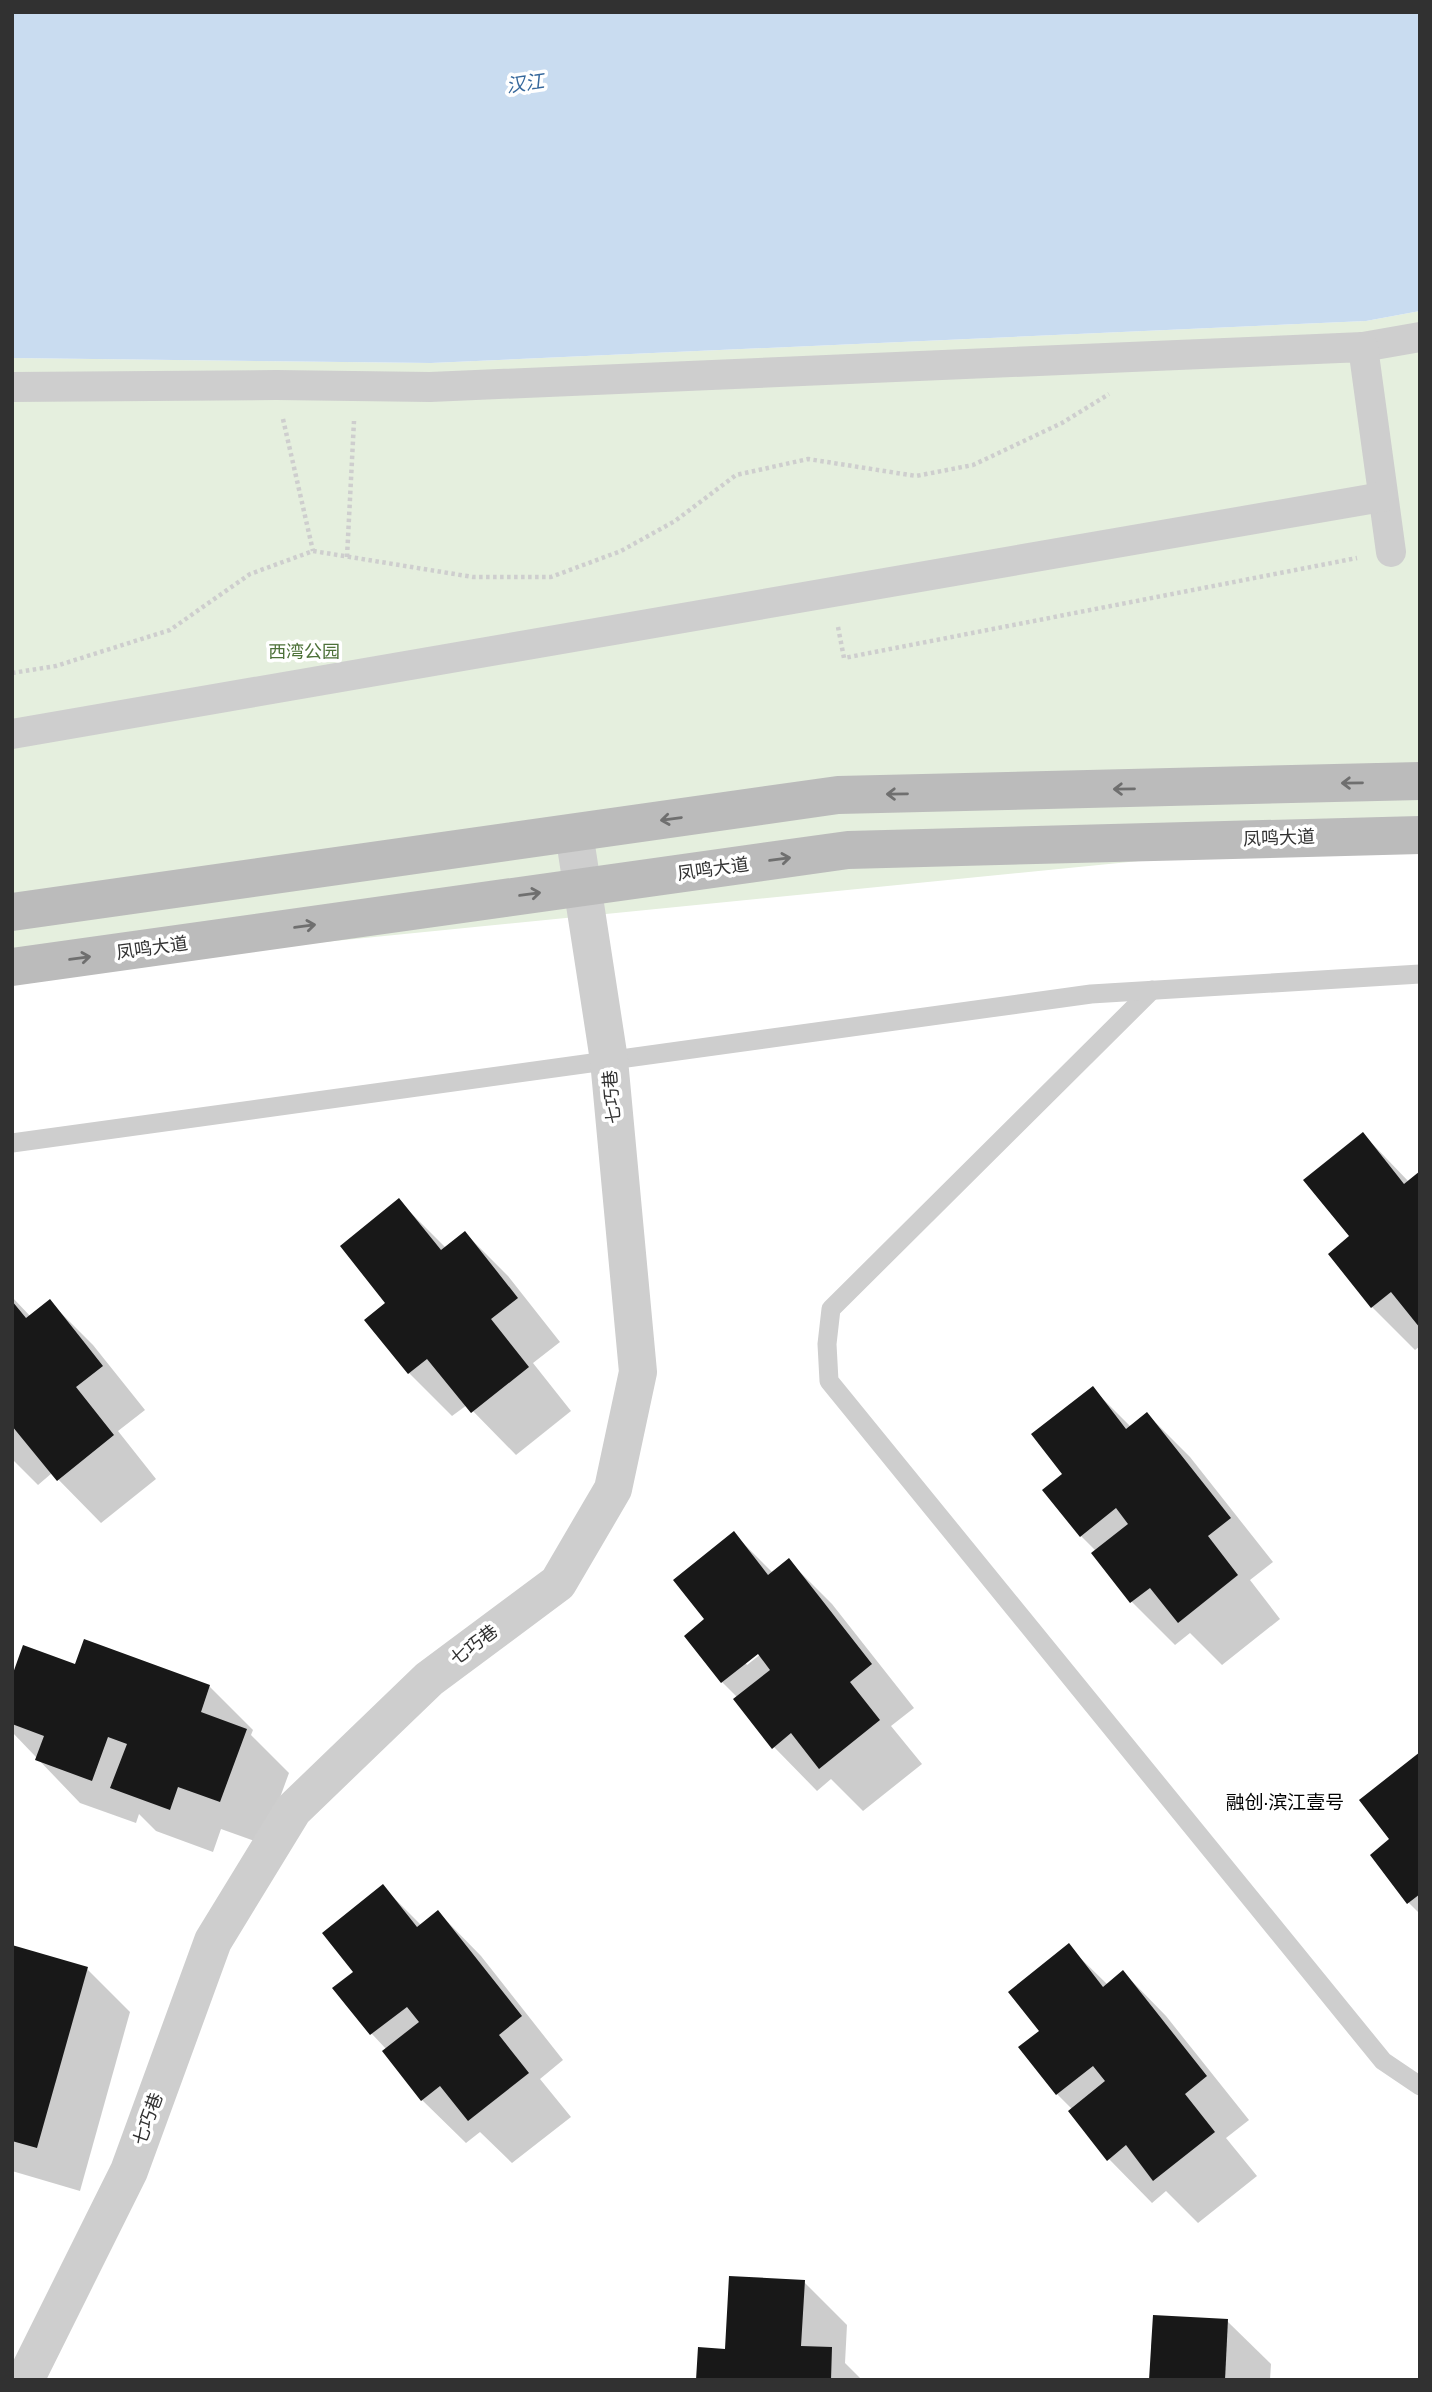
<svg xmlns="http://www.w3.org/2000/svg" width="1432" height="2392" font-family="'Nunito Sans','Noto Sans SC',sans-serif">
  <rect width="100%" height="100%" fill="#fff"/>
  <!-- green -->
  <path fill="#e5efde" d="M1420,311V833L12,973V358L431,363L1366,321Z"/>
  <!-- water -->
  <path fill="#c9dcf0" d="M12,12H1420V311L1366,321L431,363L12,358Z"/>
  <!-- shadow -->
  <g fill="#0003" fill-rule="evenodd">
    <path d="M1363,1134L1409,1182L1420,1173V1346L1415,1350L1372,1307L1351,1237Z"/>
    <path d="M399,1201L446,1248L465,1233L508,1276L560,1342L533,1363L571,1411L516,1455L467,1405L452,1416L409,1373L388,1303Z"/>
    <path d="M12,1297L31,1317L50,1302L93,1345L145,1410L118,1431L156,1479L101,1523L52,1473L38,1485L12,1459Z"/>
    <path d="M1092,1388L1131,1427L1147,1414L1190,1457L1273,1562L1250,1580L1280,1619L1222,1665L1190,1633L1175,1645L1132,1602L1096,1551L1081,1536L1064,1474Z"/>
    <path d="M734,1534L773,1573L788,1560L832,1604L914,1708L891,1726L922,1764L863,1811L831,1779L817,1791L774,1747L738,1698L722,1682L686,1636L706,1619ZM764,1648L766,1650L747,1665L745,1662Z"/>
    <path d="M76,1666L209,1686L253,1730L251,1735L289,1773L263,1844L221,1829L213,1852L156,1831L139,1814L136,1823L80,1803L12,1732V1681Z"/>
    <path d="M1420,1754V1914L1409,1903L1392,1840Z"/>
    <path d="M383,1887L421,1925L438,1912L481,1956L563,2060L540,2079L571,2117L512,2163L480,2132L466,2143L422,2100L387,2050L372,2034L335,1988L355,1972Z"/>
    <path d="M1068,1946L1108,1985L1123,1972L1166,2016L1249,2120L1226,2138L1257,2176L1198,2223L1166,2191L1152,2203L1109,2159L1072,2109L1057,2094L1021,2047L1041,2031Z"/>
    <path d="M12,1947L87,1969L130,2012L80,2191L12,2171Z"/>
    <path d="M804,2282L847,2325L845,2363L862,2380H698L726,2350Z"/>
    <path d="M1227,2321L1271,2364L1270,2380H1151Z"/>
  </g>
  <!-- building -->
  <g fill="#181818">
    <path d="M1363,1132L1404,1184L1420,1171V1328L1391,1292L1371,1308L1328,1254L1349,1236L1303,1180Z"/>
    <path d="M399,1198L441,1250L465,1231L518,1298L491,1319L529,1367L471,1413L427,1359L408,1374L364,1320L385,1303L340,1246Z"/>
    <path d="M50,1299L103,1366L76,1387L114,1435L57,1481L12,1426V1301L26,1318Z"/>
    <path d="M1093,1386L1126,1429L1147,1412L1231,1518L1208,1536L1238,1575L1178,1623L1150,1588L1130,1603L1091,1553L1128,1524L1116,1508L1080,1537L1042,1490L1062,1474L1031,1434Z"/>
    <path d="M734,1531L768,1575L789,1558L872,1664L850,1682L880,1720L819,1769L791,1733L772,1749L733,1699L770,1670L758,1654L721,1683L684,1636L704,1619L673,1580Z"/>
    <path d="M84,1639L210,1685L201,1712L247,1729L220,1802L178,1787L170,1810L110,1788L127,1744L108,1737L92,1781L35,1760L44,1736L12,1724V1676L23,1645L75,1664Z"/>
    <path d="M1420,1752V1894L1407,1904L1370,1855L1389,1839L1359,1800Z"/>
    <path d="M383,1884L417,1927L438,1910L522,2016L499,2035L529,2073L468,2121L440,2086L421,2101L382,2051L419,2022L407,2007L370,2035L332,1988L353,1972L322,1933Z"/>
    <path d="M1069,1943L1103,1987L1123,1970L1207,2076L1185,2094L1215,2132L1153,2181L1126,2145L1107,2161L1068,2111L1105,2081L1093,2066L1056,2095L1018,2047L1039,2031L1008,1992Z"/>
    <path d="M12,1945L88,1967L37,2148L12,2141Z"/>
    <path d="M729,2276L805,2280L801,2346L832,2347L831,2380H696L698,2347L725,2349Z"/>
    <path d="M1153,2315L1228,2319L1225,2380H1149Z"/>
  </g>
  <g fill="none" stroke-linecap="round" stroke-linejoin="round">
    <!-- path -->
    <g stroke="#cecece" stroke-width="4.5" stroke-dasharray="3.5 3.5" stroke-linecap="butt">
      <path d="M283,419L313,551"/>
      <path d="M347,557L354,421"/>
      <path d="M838,627L844,658L1357,558"/>
      <path d="M12,673L56,666L170,630L250,574L313,551L473,577H551L621,551L675,521L736,475L808,459L916,476L973,465L1062,423L1109,394"/>
    </g>
    <!-- service -->
    <g stroke="#cecece" stroke-width="19">
      <path d="M1152,990L831,1309L827,1344L829,1381L1383,2061L1420,2086"/>
      <path d="M12,1143L1091,994L1420,974"/>
    </g>
    <!-- pedestrian -->
    <g stroke="#cecece" stroke-width="30">
      <path d="M1363,347L1420,337"/>
      <path d="M12,387L276,385L430,387L1363,347L1391,552"/>
      <path d="M12,734L1382,497"/>
    </g>
    <!-- minor -->
    <path stroke="#cecece" stroke-width="38" d="M25,2380L129,2171L213,1941L293,1810L429,1679L558,1583L613,1489L638,1372L609,1060L574,833"/>
    <!-- secondary -->
    <g stroke="#bbb" stroke-width="38">
      <path d="M12,912L838,795L1420,781"/>
      <path d="M12,967L848,850L1420,835"/>
    </g>
  </g>
  <!-- one-way arrows -->
  <defs><path id="oneway-shaft" d="M-6 0H5M1.5-3L5.5 0L1.5 3" fill="none" stroke-width="1.6" stroke-linecap="round" stroke-linejoin="round" transform="scale(1.75)"/></defs>
  <g stroke="#6f6f6f">
    <use href="#oneway-shaft" transform="translate(1352 783) rotate(179)"/>
    <use href="#oneway-shaft" transform="translate(1124 789) rotate(179)"/>
    <use href="#oneway-shaft" transform="translate(897 794) rotate(179)"/>
    <use href="#oneway-shaft" transform="translate(671 819) rotate(172)"/>
    <use href="#oneway-shaft" transform="translate(780 859) rotate(-8)"/>
    <use href="#oneway-shaft" transform="translate(530 894) rotate(-8)"/>
    <use href="#oneway-shaft" transform="translate(305 926) rotate(-8)"/>
    <use href="#oneway-shaft" transform="translate(80 958) rotate(-8)"/>
  </g>
  <g text-anchor="middle" stroke-width="7" stroke-linejoin="round" paint-order="stroke">
    <!-- park labels -->
    <g font-size="18" fill="#4d7139" stroke="#fff">
      <text x="304" y="658">西湾公园</text>
    </g>
    <!-- street labels -->
    <g font-size="18" fill="#313131" stroke="#fff">
      <text transform="translate(1279 838) rotate(-2)" y="6">凤鸣大道</text>
      <text transform="translate(713 869) rotate(-8)" y="6">凤鸣大道</text>
      <text transform="translate(152 948) rotate(-8)" y="6">凤鸣大道</text>
      <text transform="translate(612 1097) rotate(-95)" y="6">七巧巷</text>
      <text transform="translate(474 1645) rotate(-37)" y="6">七巧巷</text>
      <text transform="translate(148 2119) rotate(-70)" y="6">七巧巷</text>
    </g>
    <!-- water labels -->
    <g font-size="19" font-style="italic" fill="#36689c" stroke="#fff">
      <text transform="translate(525 83) rotate(-8)" y="7">汉江</text>
    </g>
    <!-- neighbourhood labels -->
    <g font-size="19" fill="#000" stroke="#fff">
      <text x="1285" y="1809">融创·滨江壹号</text>
    </g>
  </g>
  <!-- border -->
  <rect width="1432" height="2392" fill="none" stroke="#313131" stroke-width="28"/>
</svg>
